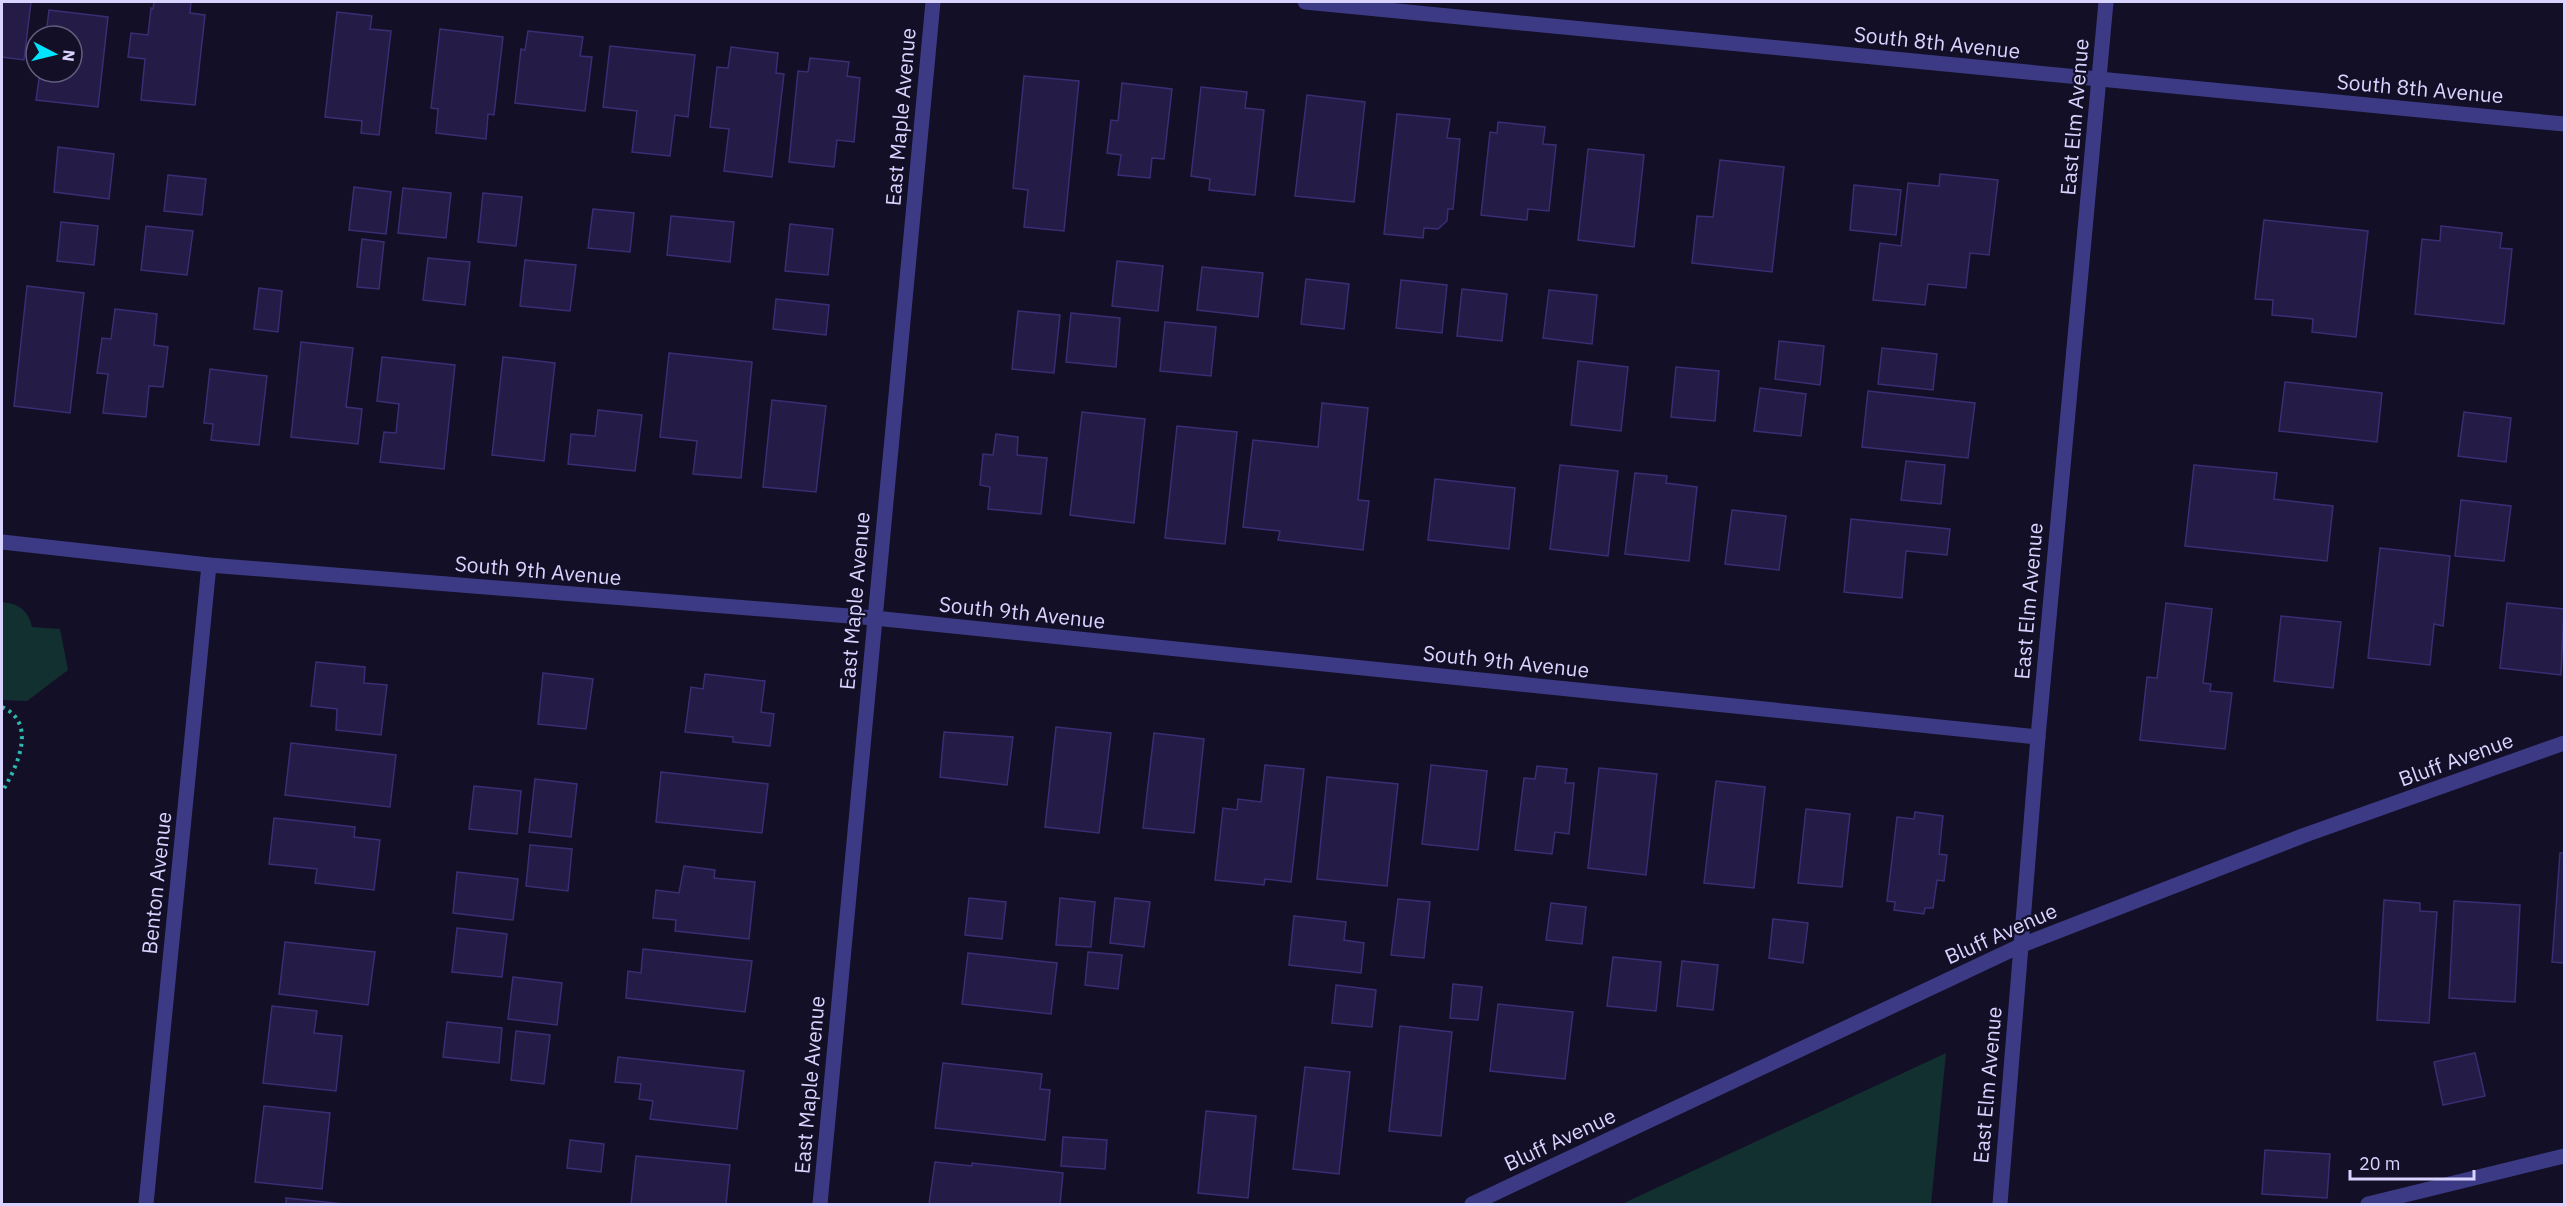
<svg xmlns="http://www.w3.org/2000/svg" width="2566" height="1206" font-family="'IBM Plex Sans',sans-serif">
  <rect width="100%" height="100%" fill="#130f26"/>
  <!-- green -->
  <g fill="#12302f">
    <path d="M2,602C18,604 28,609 32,627L60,629L68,670L27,701L2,700Z"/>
    <path d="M1946,1053L1931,1204H1622Z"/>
  </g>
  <!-- building -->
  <g fill="#241b47" stroke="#3b2d73" stroke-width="1.5">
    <path d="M2,2H31L24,60L2,57Z"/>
    <path d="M154,2H191L190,13L205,15L195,105L141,100L145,59L128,57L131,33L148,35L151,8L153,9Z"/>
    <path d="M49,10L108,17L98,107L36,100L40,72H72V36H44L46,34Z"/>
    <path d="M337,12L372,16L370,29L391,31L379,135L361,133L362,121L325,117Z"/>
    <path d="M440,29L503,37L494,115L488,114L486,139L436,133L438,109L431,108Z"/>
    <path d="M528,31L583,37L580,56L592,57L585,111L515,103L521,49L525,50Z"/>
    <path d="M610,46L695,55L688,117L675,115L670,156L632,152L637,111L603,107Z"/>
    <path d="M731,47L778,53L776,73L784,74L772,177L724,171L729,129L710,127L717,67L728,68Z"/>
    <path d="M810,58L849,62L847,76L860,78L854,142L837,140L834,167L789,162L798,71L808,72Z"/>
    <path d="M1024,76L1079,81L1064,231L1024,227L1028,190L1013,188Z"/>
    <path d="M1122,83L1172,89L1164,159L1152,158L1150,178L1118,175L1121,155L1107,153L1111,120L1118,121Z"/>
    <path d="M1201,87L1247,92L1245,108L1264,110L1255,195L1209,190L1210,179L1191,176Z"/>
    <path d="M1307,95L1365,102L1354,202L1295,196Z"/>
    <path d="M1397,114L1450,119L1447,138L1460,139L1453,209H1448L1447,221L1438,229L1424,228L1423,238L1384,234Z"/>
    <path d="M1498,122L1545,127L1543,144L1556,145L1549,211L1528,209L1527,220L1481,215L1490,132L1497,133Z"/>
    <path d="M58,147L114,154L109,199L54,192Z"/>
    <path d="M1588,149L1644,155L1634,247L1578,240Z"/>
    <path d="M1720,160L1784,167L1772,272L1692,263L1697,216L1713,217Z"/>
    <path d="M1940,174L1998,180L1989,255L1970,253L1966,288L1928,284L1925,305L1873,300L1880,243L1901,246L1908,183L1939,186Z"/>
    <path d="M168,175L206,179L202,215L164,211Z"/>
    <path d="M1854,185L1901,190L1896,235L1850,230Z"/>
    <path d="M354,187L391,192L386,234L349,230Z"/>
    <path d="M403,188L451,193L446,238L398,233Z"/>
    <path d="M483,193L522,197L516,246L478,242Z"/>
    <path d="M593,209L634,213L630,252L588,248Z"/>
    <path d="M671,216L734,222L730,262L667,255Z"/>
    <path d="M2264,220L2368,231L2356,337L2312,332L2313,319L2272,315L2273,300L2255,299Z"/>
    <path d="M61,222L98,226L94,265L57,261Z"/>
    <path d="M790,224L833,229L828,275L785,271Z"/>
    <path d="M146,226L193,231L187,275L141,270Z"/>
    <path d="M2441,226L2502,233L2500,248L2512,249L2504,324L2415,314L2422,239L2440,241Z"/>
    <path d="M362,239L384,242L379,289L357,287Z"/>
    <path d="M428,258L470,262L465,305L423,300Z"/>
    <path d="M525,260L576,265L570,311L520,306Z"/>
    <path d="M1117,261L1163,266L1158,311L1112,306Z"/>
    <path d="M1202,267L1263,273L1258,317L1197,310Z"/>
    <path d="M1306,279L1349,284L1344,329L1301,324Z"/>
    <path d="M1401,280L1447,285L1442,333L1396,328Z"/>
    <path d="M27,286L84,293L70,413L14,406Z"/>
    <path d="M259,288L282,291L278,332L254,329Z"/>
    <path d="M1462,289L1507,294L1502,341L1457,336Z"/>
    <path d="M1549,290L1597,295L1592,344L1543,338Z"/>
    <path d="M776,299L829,305L826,335L773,329Z"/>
    <path d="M115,309L157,314L154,345L168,347L163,387L149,386L146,417L103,413L108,374L97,373L102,338L111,339Z"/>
    <path d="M1018,311L1060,315L1054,373L1012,369Z"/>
    <path d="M1071,313L1120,318L1116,367L1066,362Z"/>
    <path d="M1165,322L1216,327L1211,376L1160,371Z"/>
    <path d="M1779,341L1824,346L1820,385L1775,379Z"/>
    <path d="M301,342L353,348L346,407L362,409L358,444L291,437Z"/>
    <path d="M1882,348L1937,354L1933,390L1878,384Z"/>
    <path d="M669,353L752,362L741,478L693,474L697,441L660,437Z"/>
    <path d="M382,357L455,365L444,469L380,462L384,432L396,433L399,404L377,401Z"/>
    <path d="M503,357L555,363L544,461L492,455Z"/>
    <path d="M1578,361L1628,367L1621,431L1571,425Z"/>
    <path d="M1676,367L1719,371L1715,421L1671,417Z"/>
    <path d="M210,369L267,376L259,445L211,440L213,424L204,423Z"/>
    <path d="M2285,382L2382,393L2377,442L2279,431Z"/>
    <path d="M1760,388L1806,394L1801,436L1754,431Z"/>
    <path d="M1868,391L1975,403L1968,458L1862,447Z"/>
    <path d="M772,400L826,406L816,492L763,487Z"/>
    <path d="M1322,403L1368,408L1358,500L1369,501L1363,550L1278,540L1280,531L1243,527L1253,440L1318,447Z"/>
    <path d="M598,410L642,415L635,471L568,464L571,434L595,436Z"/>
    <path d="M1082,412L1145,419L1134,523L1070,515Z"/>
    <path d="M2464,412L2511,418L2506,462L2458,456Z"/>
    <path d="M1177,426L1237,432L1225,544L1165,538Z"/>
    <path d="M996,434L1018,437L1017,455L1047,458L1041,514L988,509L990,487L980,485L983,454L993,455Z"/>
    <path d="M1906,461L1945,465L1941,504L1901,500Z"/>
    <path d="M1560,465L1618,471L1608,556L1550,549Z"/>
    <path d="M2194,465L2277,473L2274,499L2333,506L2327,561L2185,546Z"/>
    <path d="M1635,473L1667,476L1666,483L1697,487L1689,561L1625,554Z"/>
    <path d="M1435,479L1515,488L1509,549L1428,540Z"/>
    <path d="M2461,500L2511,506L2504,561L2455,556Z"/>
    <path d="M1732,510L1786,516L1779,570L1725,564Z"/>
    <path d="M1851,519L1950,529L1947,555L1906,551L1902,598L1844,592Z"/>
    <path d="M2380,548L2450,556L2443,626L2434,624L2430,665L2368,658Z"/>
    <path d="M2166,603L2212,609L2203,683L2211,684L2210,691L2232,693L2225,749L2140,740L2147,677L2157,678Z"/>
    <path d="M2507,603L2564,609L2561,675L2500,668Z"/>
    <path d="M2281,616L2341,622L2333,688L2274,681Z"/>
    <path d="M316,662L365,667L364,683L387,685L381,735L336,730L337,709L311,706Z"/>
    <path d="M543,673L593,679L586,729L538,724Z"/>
    <path d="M705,674L765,681L761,712L774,714L770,746L733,742V737L685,732L691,687L703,689Z"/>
    <path d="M1056,727L1111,733L1099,833L1045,827Z"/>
    <path d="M944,732L1013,737L1007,785L940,777Z"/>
    <path d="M1154,733L1204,739L1194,833L1143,828Z"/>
    <path d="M291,743L396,755L390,807L285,795Z"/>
    <path d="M1265,765L1304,769L1291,882L1265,879L1264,885L1215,880L1223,808L1237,810L1238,799L1261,802Z"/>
    <path d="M1431,765L1487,771L1478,850L1422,844Z"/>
    <path d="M1537,766L1567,769L1565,783H1574L1569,834L1555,832L1552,854L1515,850L1524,778L1535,779Z"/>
    <path d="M1599,768L1657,774L1646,875L1588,868Z"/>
    <path d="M661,772L768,784L762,833L656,822Z"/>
    <path d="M1327,777L1398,784L1387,886L1317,879Z"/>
    <path d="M535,779L577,784L571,837L529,832Z"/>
    <path d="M1716,781L1765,787L1754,888L1704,883Z"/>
    <path d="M474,786L521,791L517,834L469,829Z"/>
    <path d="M1806,809L1850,814L1842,887L1798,883Z"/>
    <path d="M1915,812L1943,816L1939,854L1947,855L1944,881L1937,880L1933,908H1925L1924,914L1894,910L1895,902L1887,901L1897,817L1914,819Z"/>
    <path d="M274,818L355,827L354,837L380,840L374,890L315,883L317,869L269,864Z"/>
    <path d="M530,845L572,849L568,891L526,886Z"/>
    <path d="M2560,853H2564V963L2552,962Z"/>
    <path d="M684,866L715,870L714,878L755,882L749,939L675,931L676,920L653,918L656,890L679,893Z"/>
    <path d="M457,872L518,879L513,920L453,913Z"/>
    <path d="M969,898L1006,902L1002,939L965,935Z"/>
    <path d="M1060,898L1095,902L1091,947L1056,945Z"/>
    <path d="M1115,898L1150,902L1144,947L1110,943Z"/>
    <path d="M1398,899L1430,902L1424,958L1391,955Z"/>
    <path d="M2384,900L2420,903V911L2437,912L2429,1023L2377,1020Z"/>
    <path d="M2454,901L2520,905L2515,1002L2449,998Z"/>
    <path d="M1551,903L1586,907L1582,944L1546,940Z"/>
    <path d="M1294,916L1346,922L1344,940L1364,943L1361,973L1289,965Z"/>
    <path d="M1773,919L1808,923L1803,963L1769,958Z"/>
    <path d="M457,928L507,934L502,977L452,972Z"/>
    <path d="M285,942L375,952L368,1005L279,994Z"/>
    <path d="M643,949L752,961L745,1012L626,998L628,971L641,973Z"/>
    <path d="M1088,952L1122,955L1118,989L1085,985Z"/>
    <path d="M968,953L1057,963L1051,1014L962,1004Z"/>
    <path d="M1613,957L1661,962L1656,1011L1607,1006Z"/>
    <path d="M1682,961L1718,965L1713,1010L1677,1006Z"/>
    <path d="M513,977L562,983L557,1025L508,1019Z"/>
    <path d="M1453,984L1482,987L1478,1020L1450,1018Z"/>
    <path d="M1336,985L1376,990L1372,1027L1332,1023Z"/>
    <path d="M1498,1004L1573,1012L1565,1079L1490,1071Z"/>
    <path d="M272,1006L317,1011L314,1033L342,1036L336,1091L263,1083Z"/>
    <path d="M447,1022L502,1028L499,1063L443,1057Z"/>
    <path d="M1400,1026L1452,1032L1441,1136L1389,1131Z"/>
    <path d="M516,1031L550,1035L544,1084L511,1080Z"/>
    <path d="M2475,1053L2485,1096L2443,1105L2434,1062Z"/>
    <path d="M618,1057L744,1071L737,1129L650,1119L653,1101L639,1099L641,1084L615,1082Z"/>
    <path d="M943,1063L1042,1074L1040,1089L1050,1090L1045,1140L935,1128Z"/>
    <path d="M1305,1067L1350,1072L1339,1174L1293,1169Z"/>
    <path d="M264,1106L330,1113L322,1189L255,1182Z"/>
    <path d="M1206,1111L1256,1116L1248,1198L1198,1193Z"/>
    <path d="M1063,1137L1107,1140L1105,1169L1061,1166Z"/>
    <path d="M570,1140L604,1144L601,1172L567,1168Z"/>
    <path d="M2265,1150L2330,1154L2327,1198L2262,1194Z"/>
    <path d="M636,1156L730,1165L726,1204H631Z"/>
    <path d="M935,1162L972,1166V1163L1063,1173L1060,1204H929Z"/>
    <path d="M286,1198L344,1204H286Z"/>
  </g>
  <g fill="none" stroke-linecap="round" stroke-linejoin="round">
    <!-- path -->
    <path stroke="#2fb8b0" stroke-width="4" stroke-dasharray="3 4.5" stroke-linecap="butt" d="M2,707C38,723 17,767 2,792"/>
    <!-- lane -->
    <path stroke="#3d3a85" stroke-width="15" d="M2368,1204L2564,1156"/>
    <!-- street -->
    <g stroke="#3d3a85" stroke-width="15">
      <path d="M1305,2L2564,124"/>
      <path d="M2,542L209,565L874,618L2038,737"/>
      <path d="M146,1204L209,565"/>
      <path d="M820,1204L933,2"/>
      <path d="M1472,1204L2022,945L2305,835L2564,743"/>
      <path d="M2000,1204L2038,737L2106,2"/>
    </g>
  </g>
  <g text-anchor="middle" stroke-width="4.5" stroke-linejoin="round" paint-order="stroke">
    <!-- street labels -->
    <g font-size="21" fill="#d9d4ff" stroke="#130f26">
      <text transform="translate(1937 43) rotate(6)" y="7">South 8th Avenue</text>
      <text transform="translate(2420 89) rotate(5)" y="7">South 8th Avenue</text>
      <text transform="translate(901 117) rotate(-85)" y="7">East Maple Avenue</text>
      <text transform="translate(2075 117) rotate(-85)" y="7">East Elm Avenue</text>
      <text transform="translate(538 571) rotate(5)" y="7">South 9th Avenue</text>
      <text transform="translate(855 601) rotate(-85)" y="7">East Maple Avenue</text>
      <text transform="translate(2029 601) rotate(-85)" y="7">East Elm Avenue</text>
      <text transform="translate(1022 613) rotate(6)" y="7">South 9th Avenue</text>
      <text transform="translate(1506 662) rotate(6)" y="7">South 9th Avenue</text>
      <text transform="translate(2456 760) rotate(-20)" y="7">Bluff Avenue</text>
      <text transform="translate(157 883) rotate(-84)" y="7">Benton Avenue</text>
      <text transform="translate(2001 934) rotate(-24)" y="7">Bluff Avenue</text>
      <text transform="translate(810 1085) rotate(-85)" y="7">East Maple Avenue</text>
      <text transform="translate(1988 1085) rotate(-85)" y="7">East Elm Avenue</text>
      <text transform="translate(1560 1140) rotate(-25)" y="7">Bluff Avenue</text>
    </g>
  </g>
  <!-- border -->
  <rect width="2566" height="1206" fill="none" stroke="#d9d4ff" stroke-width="6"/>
  <!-- north arrow -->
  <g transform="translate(54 54) rotate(97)"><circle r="28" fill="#130f26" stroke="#625e7d" stroke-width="1.5"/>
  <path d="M0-4.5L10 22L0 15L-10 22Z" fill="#00e5ff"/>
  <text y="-9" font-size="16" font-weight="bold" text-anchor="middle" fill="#d9d4ff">N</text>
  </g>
  <!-- scale -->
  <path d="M2350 1170v9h124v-9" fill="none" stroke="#d9d4ff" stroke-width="3"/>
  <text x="2359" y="1170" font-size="18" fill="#d9d4ff" stroke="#130f26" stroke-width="4.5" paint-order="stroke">20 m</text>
</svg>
